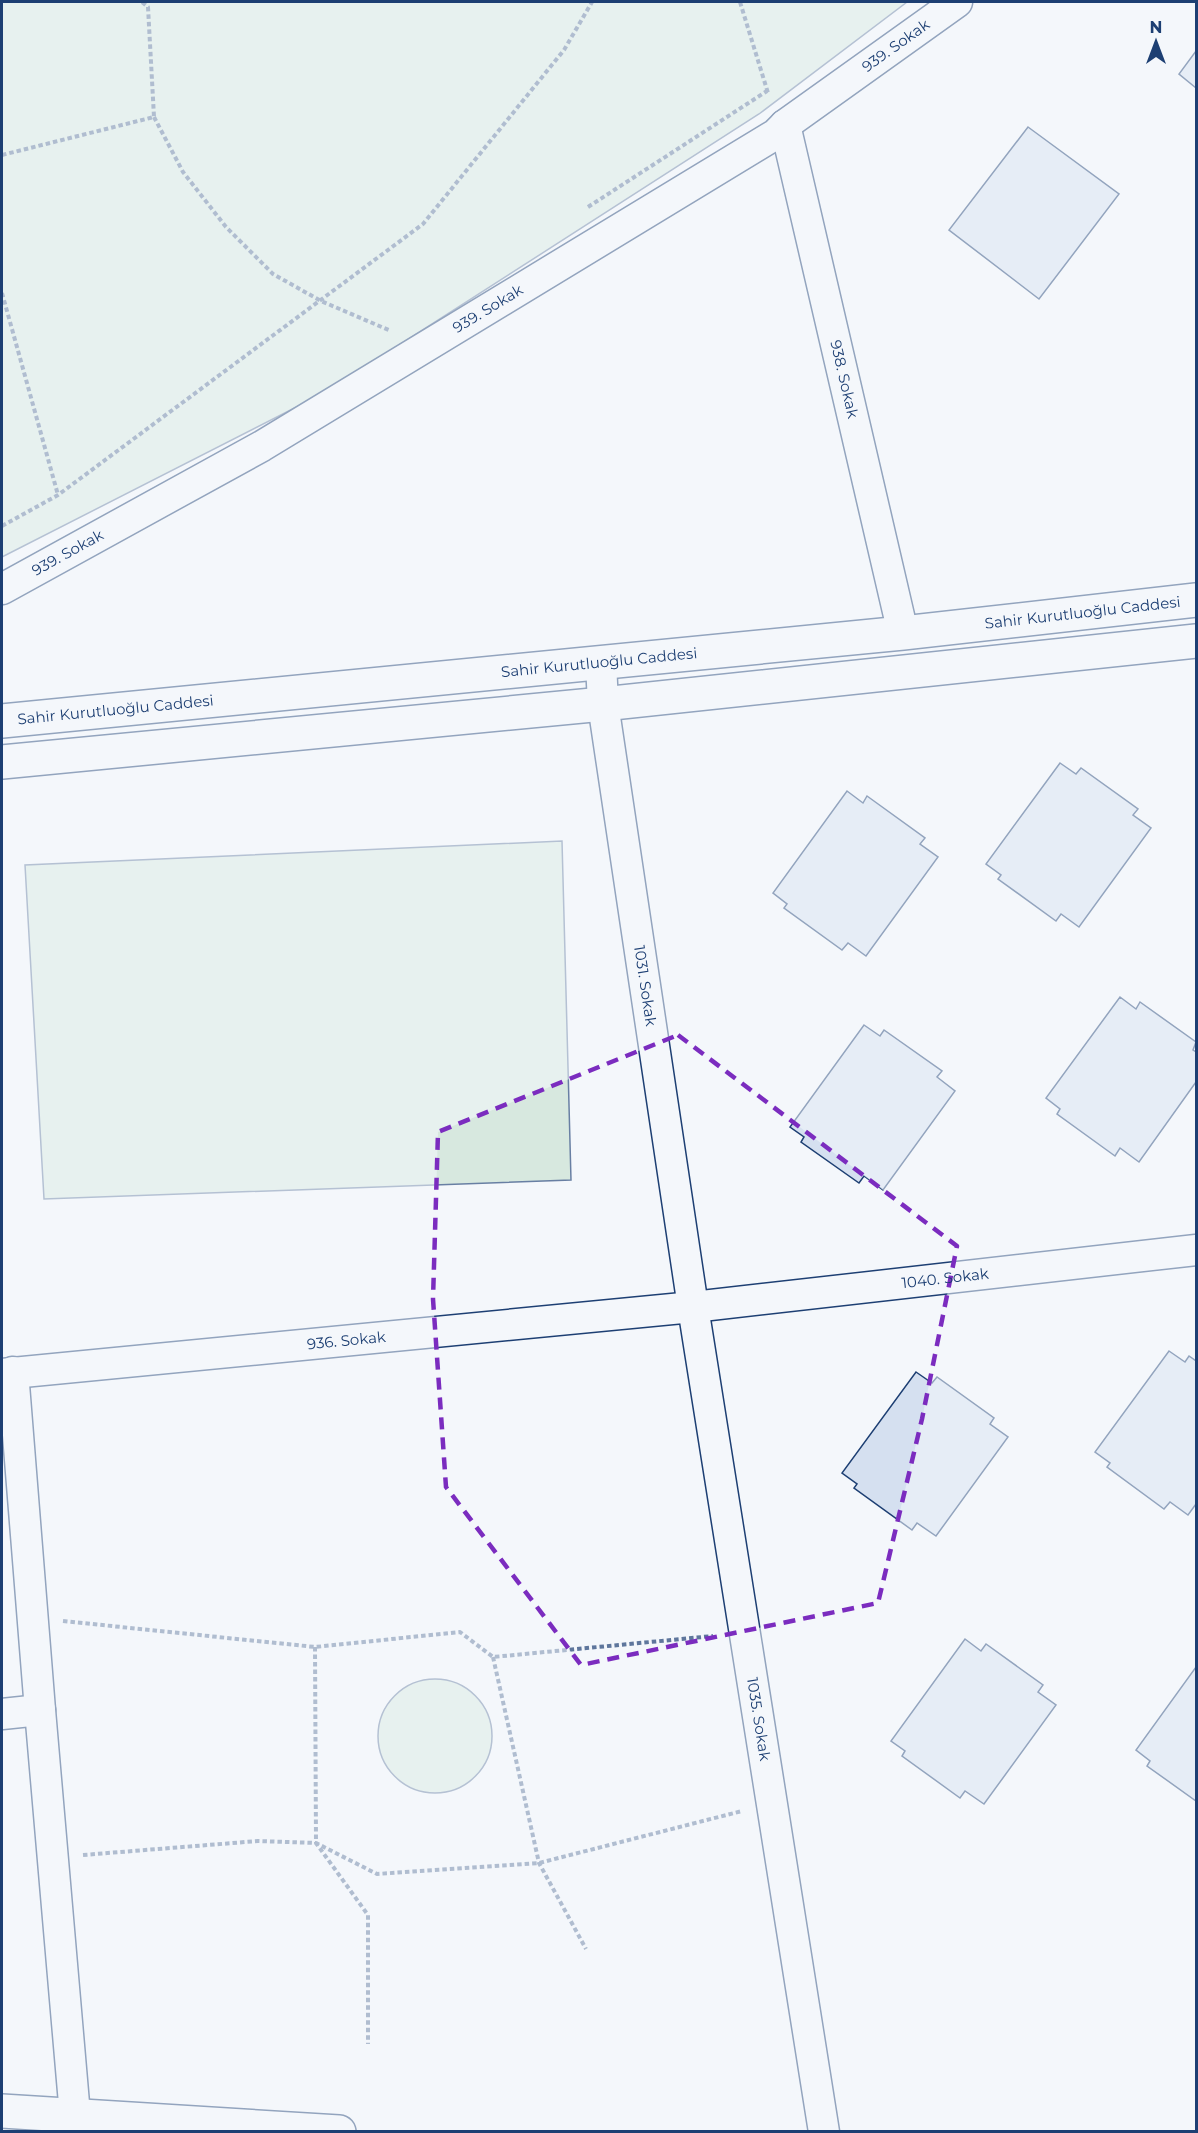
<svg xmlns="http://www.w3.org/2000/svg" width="1198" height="2133" font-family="Montserrat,sans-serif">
  <rect width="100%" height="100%" fill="#f4f7fb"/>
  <!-- green -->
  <g fill="#d7e8df" stroke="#687fa3" stroke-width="1.5">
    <path d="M2,2H907L759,114L326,392L2,557Z"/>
    <path d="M562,841L571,1180L44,1199L25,865Z"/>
    <circle cx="435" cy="1736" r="57"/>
  </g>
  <!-- building -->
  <g fill="#d5e0f0" stroke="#1d3f73" stroke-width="1.5">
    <path d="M1196,51V88L1179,74Z"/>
    <path d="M1028,127L1119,194L1039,299L949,230Z"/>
    <path d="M1060,763L1076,774L1081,768L1138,809L1133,815L1151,828L1079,927L1061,914L1056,921L998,879L1001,875L986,864Z"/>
    <path d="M847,791L863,803L867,796L925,838L920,844L938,857L866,956L848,943L842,950L784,908L787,904L773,893Z"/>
    <path d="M1120,997L1136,1009L1140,1002L1196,1042L1193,1050L1196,1052V1082L1139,1162L1120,1148L1115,1156L1057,1114L1060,1109L1046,1098Z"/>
    <path d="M864,1025L880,1036L884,1030L942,1071L937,1077L955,1091L883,1190L864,1176L859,1183L801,1142L804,1137L790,1127Z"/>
    <path d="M1169,1351L1185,1362L1189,1356L1196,1361V1504L1188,1515L1170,1502L1164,1509L1107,1467L1110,1463L1095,1452Z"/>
    <path d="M916,1372L932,1383L937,1377L994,1418L990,1424L1008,1437L936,1536L917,1523L912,1530L854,1488L857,1484L842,1473Z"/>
    <path d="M965,1639L981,1651L986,1644L1043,1685L1038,1692L1056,1705L984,1804L965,1791L960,1798L902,1756L905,1751L891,1741Z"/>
    <path d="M1196,1667V1801L1147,1766L1150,1761L1136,1750Z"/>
  </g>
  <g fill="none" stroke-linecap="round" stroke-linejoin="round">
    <!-- minor casing -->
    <g stroke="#1d3f73" stroke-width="33">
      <g id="minor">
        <path id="s1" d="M785,125L903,633"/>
        <path id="s2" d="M2,589L262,446L776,134L785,125L957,2"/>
        <path id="s3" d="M601,663L603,704L693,1307L824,2132"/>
        <path d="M13,1372L40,1710L75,2115"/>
        <path id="s4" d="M2,1374L693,1307L1196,1250"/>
        <path d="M2,1714L40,1710"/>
      </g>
    </g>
    <!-- tertiary casing -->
    <g stroke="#1d3f73" stroke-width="36">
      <g id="tertiary">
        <path id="s5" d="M2,721L903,633L1196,600"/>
        <path d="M2,762L603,704L1196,641"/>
        <path d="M2,2111L339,2132"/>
      </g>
    </g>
    <!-- path -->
    <g stroke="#5e769c" stroke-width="4" stroke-dasharray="4.5 3" stroke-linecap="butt">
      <path d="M740,2L768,93"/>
      <path d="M154,117L183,172L226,227L273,274L321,301L391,331"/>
      <path d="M2,155L154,117L148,7L142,2"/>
      <path d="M588,207L767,91"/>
      <path d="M2,293L58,495"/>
      <path d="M2,526L58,495L423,224L564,50L592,2"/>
      <path d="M63,1621L315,1647L460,1632L493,1657L713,1636"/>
      <path d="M315,1647L316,1843L368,1915V2044"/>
      <path d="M493,1657L539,1863L586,1949"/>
      <path d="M83,1855L258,1841L316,1843L377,1874L539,1863L742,1811"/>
    </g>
    <!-- minor -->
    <use href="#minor" stroke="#f4f7fb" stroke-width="30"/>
    <!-- tertiary -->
    <use href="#tertiary" stroke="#f4f7fb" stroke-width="33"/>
  </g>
  <!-- marked area -->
  <path d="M0 0H1198V2133H0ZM678,1035L957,1246L922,1419L878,1603L581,1665L446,1487L433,1299L438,1132Z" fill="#f4f7fb" fill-opacity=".55" fill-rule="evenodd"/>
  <path fill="none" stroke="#7b2cbf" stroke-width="4.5" stroke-dasharray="12 8" stroke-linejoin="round" d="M678,1035L957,1246L922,1419L878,1603L581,1665L446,1487L433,1299L438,1132Z"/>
  <g text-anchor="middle" stroke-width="4.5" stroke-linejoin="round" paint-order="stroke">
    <!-- street labels -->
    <g font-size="15" fill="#1d3f73" stroke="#f4f7fb">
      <text dy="5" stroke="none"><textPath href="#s2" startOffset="1047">939. Sokak</textPath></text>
      <text dy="5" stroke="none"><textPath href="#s2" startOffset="561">939. Sokak</textPath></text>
      <text dy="5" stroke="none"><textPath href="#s1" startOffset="261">938. Sokak</textPath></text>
      <text dy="5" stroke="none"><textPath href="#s2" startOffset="75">939. Sokak</textPath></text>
      <text dy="5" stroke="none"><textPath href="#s5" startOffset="1086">Sahir Kurutluoğlu Caddesi</textPath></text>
      <text dy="5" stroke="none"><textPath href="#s5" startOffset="600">Sahir Kurutluoğlu Caddesi</textPath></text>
      <text dy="5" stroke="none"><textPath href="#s5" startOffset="114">Sahir Kurutluoğlu Caddesi</textPath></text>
      <text dy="5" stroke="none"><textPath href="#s3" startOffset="326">1031. Sokak</textPath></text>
      <text dy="5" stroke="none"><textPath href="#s4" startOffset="948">1040. Sokak</textPath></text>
      <text dy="5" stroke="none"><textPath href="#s4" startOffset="346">936. Sokak</textPath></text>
      <text dy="5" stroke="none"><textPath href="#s3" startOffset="1068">1035. Sokak</textPath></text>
    </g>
  </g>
  <!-- border -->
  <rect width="1198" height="2133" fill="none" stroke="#1d3f73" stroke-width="6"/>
  <!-- north arrow -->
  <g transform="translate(1156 42)" stroke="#f4f7fb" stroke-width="4.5" paint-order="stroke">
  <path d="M0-4.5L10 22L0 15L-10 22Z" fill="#1d3f73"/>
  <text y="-9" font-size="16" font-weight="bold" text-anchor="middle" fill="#1d3f73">N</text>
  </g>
</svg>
